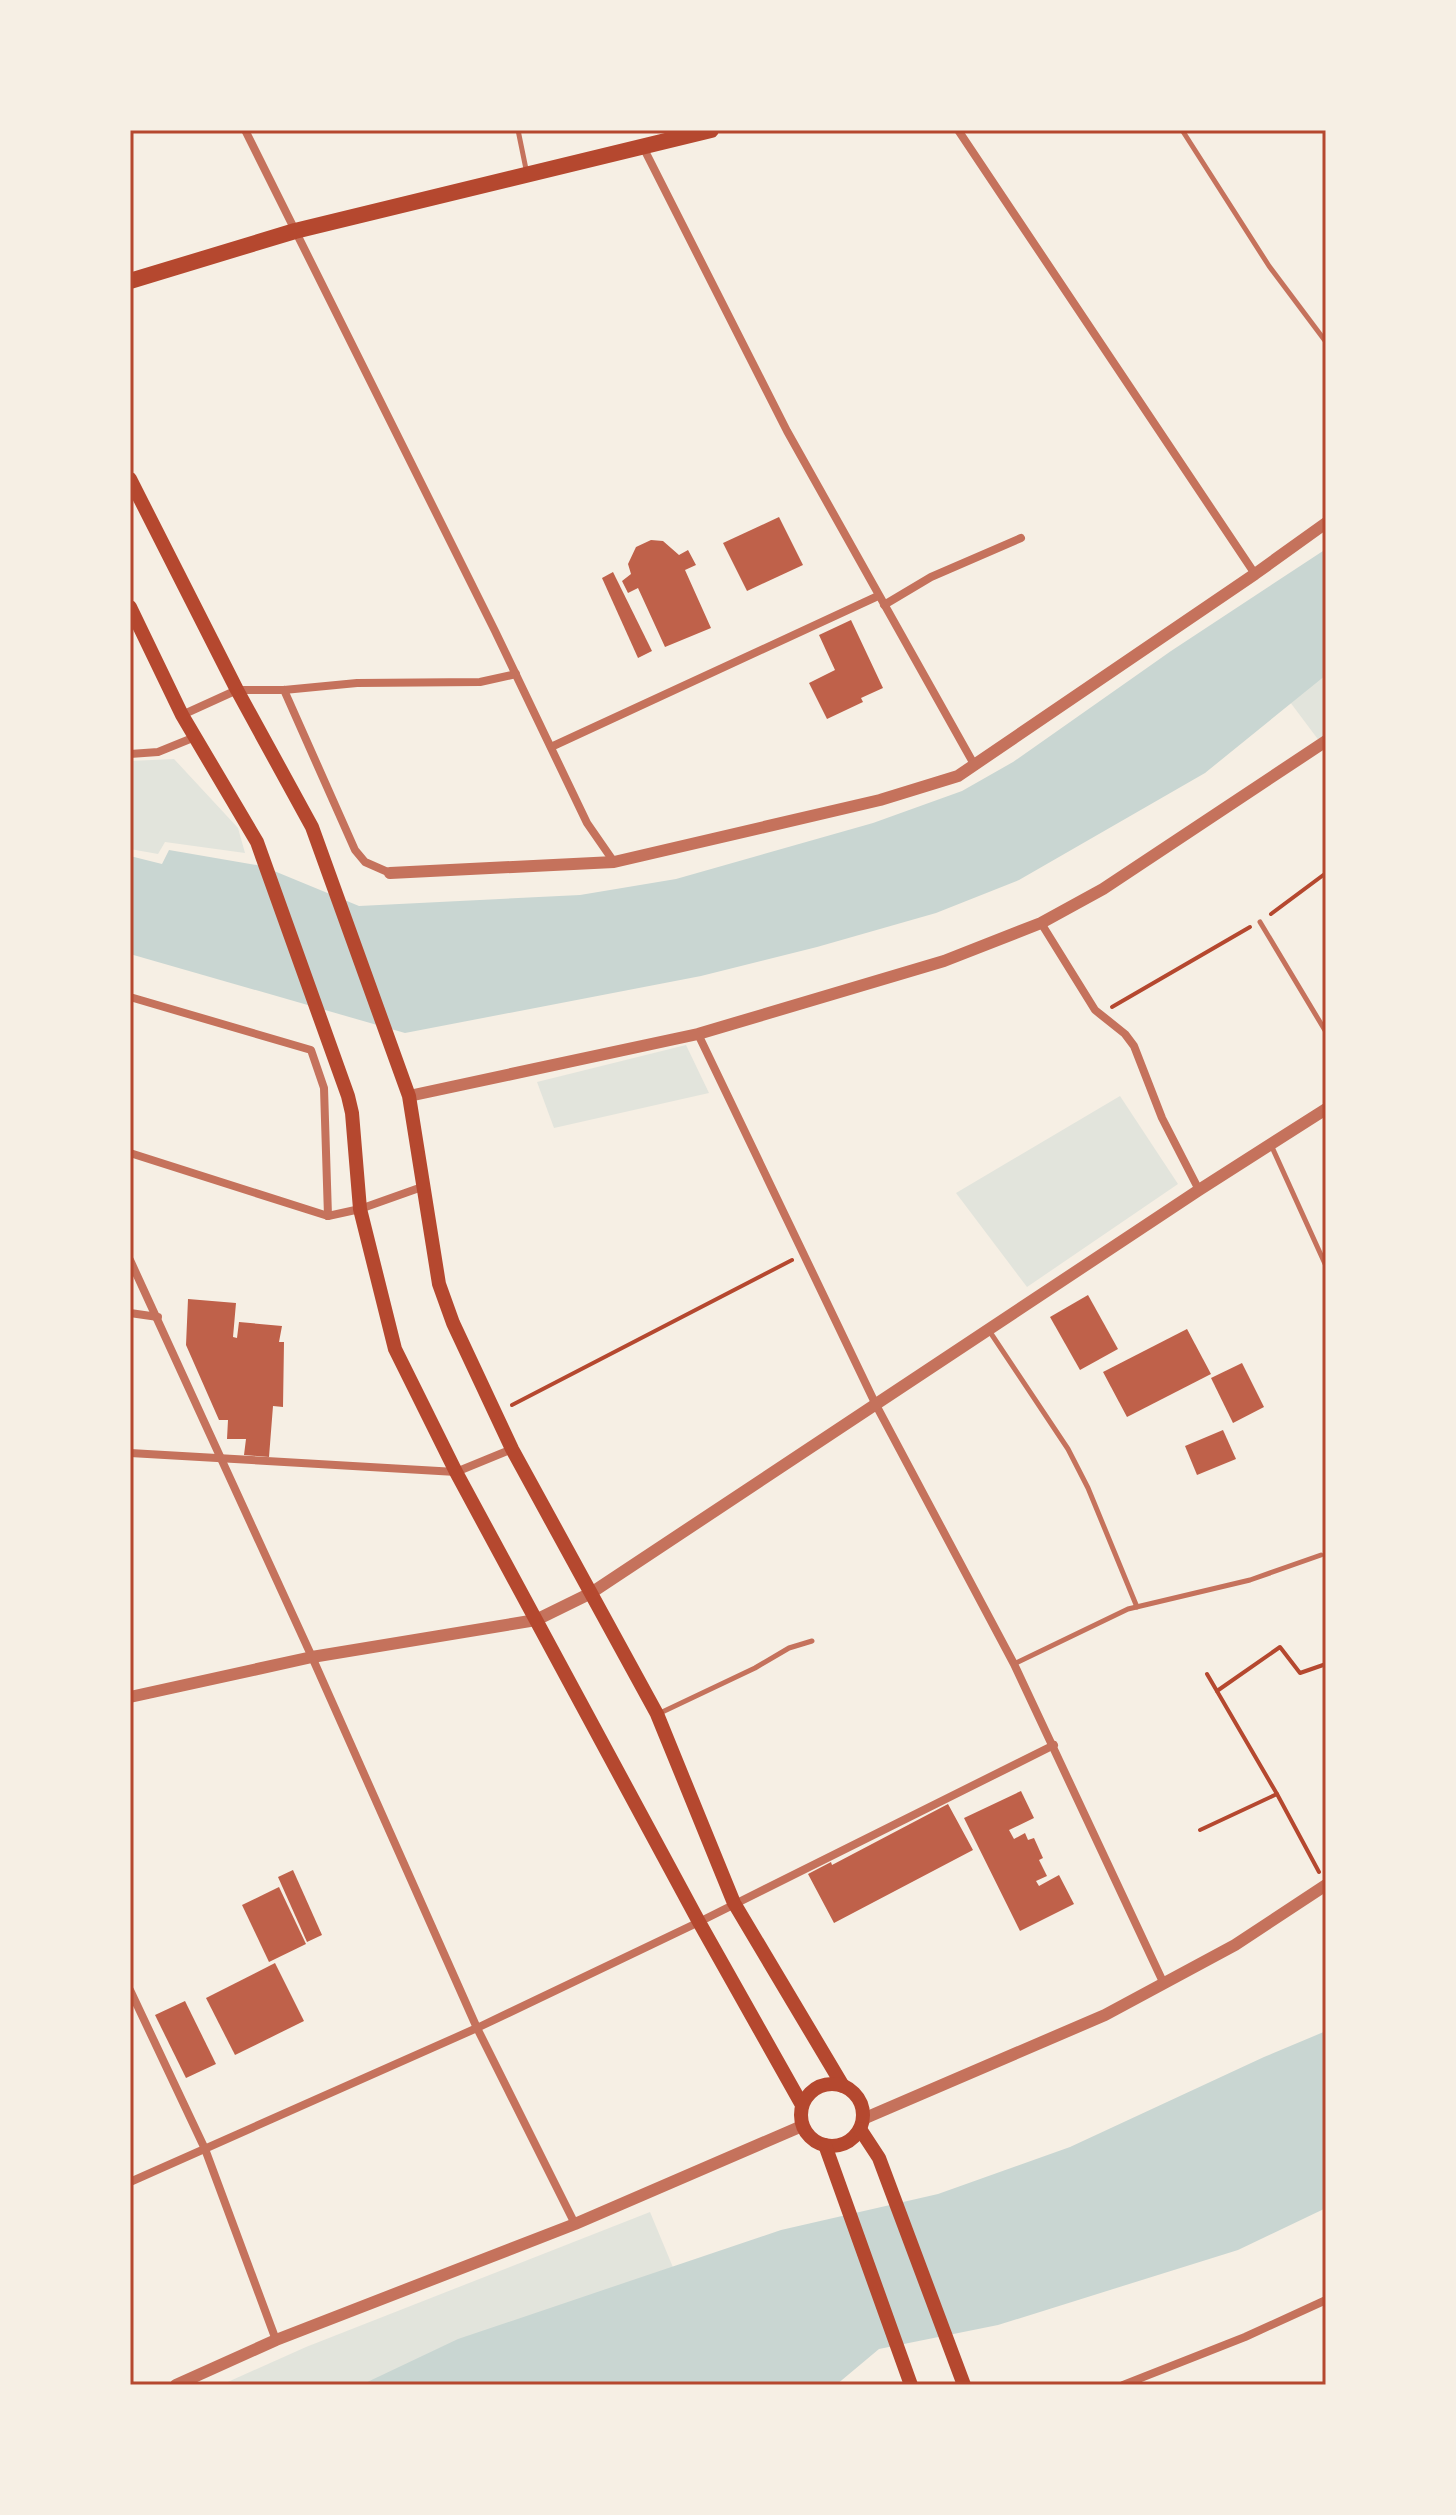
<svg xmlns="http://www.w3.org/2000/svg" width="1456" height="2515" font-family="'Source Sans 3',sans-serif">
  <rect width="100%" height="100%" fill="#f6efe4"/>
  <!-- green -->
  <g fill="#e2e4dc">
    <path d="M1326,651V750L1275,682Z"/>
    <path d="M174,759L238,828L245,853L165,842L158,854L130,849V761Z"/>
    <path d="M686,1045L709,1093L554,1128L537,1082Z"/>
    <path d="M1120,1096L1178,1184L1027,1287L956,1193Z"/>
    <path d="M650,2212L677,2277L385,2385H221L306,2347Z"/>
  </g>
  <!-- water -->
  <g fill="#c9d6d2">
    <path d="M1326,549V675L1205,773L1019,880L936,913L817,947L701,976L405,1033L130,954V856L162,864L169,850L262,866L359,906L580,895L676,879L873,823L962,791L1013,762L1171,651Z"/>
    <path d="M1326,2031V2208L1238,2250L998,2325L879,2349L836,2385H361L458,2339L781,2230L938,2194L1070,2147L1264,2057Z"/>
  </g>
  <!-- building -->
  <g fill="#bf614a">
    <path d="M779,517L803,565L747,591L723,543Z"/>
    <path d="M651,540L663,541L679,555L688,550L696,565L685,570L711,628L665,647L638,588L628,593L622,581L631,574L628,564L636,547Z"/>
    <path d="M613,572L652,651L638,658L602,578Z"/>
    <path d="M851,620L883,688L861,698L863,702L827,719L809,683L835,670L819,635Z"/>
    <path d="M1088,1295L1118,1349L1080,1370L1050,1317Z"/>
    <path d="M188,1299L236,1303L233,1337L237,1338L239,1322L282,1326L279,1342H284L283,1407L273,1406L269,1457L244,1455L246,1439H227L228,1420H219L186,1345Z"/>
    <path d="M1187,1329L1211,1374L1127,1417L1103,1372Z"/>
    <path d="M1242,1363L1264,1407L1233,1423L1211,1378Z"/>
    <path d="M1223,1430L1236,1459L1197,1475L1185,1446Z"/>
    <path d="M1021,1791L1034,1818L1009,1830L1014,1839L1025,1833L1028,1840L1034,1838L1043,1858L1039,1860L1047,1876L1036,1881L1039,1886L1059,1875L1074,1904L1020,1931L964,1818Z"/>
    <path d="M948,1804L973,1850L834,1923L808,1874L831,1862L832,1865Z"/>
    <path d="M293,1870L322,1935L307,1942L278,1877Z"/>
    <path d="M279,1887L306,1944L269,1962L242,1905Z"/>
    <path d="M275,1963L304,2021L235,2055L206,1998Z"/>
    <path d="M185,2001L216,2064L186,2078L155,2015Z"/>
  </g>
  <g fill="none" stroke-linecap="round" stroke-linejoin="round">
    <!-- path -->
    <g stroke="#b5482f" stroke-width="4">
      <path d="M1271,914L1326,873"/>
      <path d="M1112,1007L1250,927"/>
      <path d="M512,1405L792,1260"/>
      <path d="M1207,1674L1277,1794L1319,1872"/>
      <path d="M1217,1691L1280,1647L1300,1673L1326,1664"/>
      <path d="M1200,1830L1277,1794"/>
    </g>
    <!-- service -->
    <g stroke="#c5725c" stroke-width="5">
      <path d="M518,130L527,174"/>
      <path d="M1182,130L1269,266L1326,342"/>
      <path d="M1260,922L1326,1032"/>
      <path d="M1272,1147L1326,1266"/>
      <path d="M990,1332L1068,1449L1088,1488L1137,1607"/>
      <path d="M1014,1664L1128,1609L1250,1580L1321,1555"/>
      <path d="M658,1714L755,1668L789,1648L812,1641"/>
    </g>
    <!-- minor -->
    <g stroke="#c5725c" stroke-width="8">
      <path d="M245,130L495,631L587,823L614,862"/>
      <path d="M958,130L1255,574"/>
      <path d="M643,147L787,431L975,766"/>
      <path d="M884,605L931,577L1021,538"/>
      <path d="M284,690L355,850L365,862L390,873"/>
      <path d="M182,715L237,690H284L357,683L480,682L516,674"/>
      <path d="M551,747L878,596"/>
      <path d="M130,754L158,752L195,737"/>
      <path d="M1041,923L1095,1010L1125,1034L1134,1046L1162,1118L1199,1190"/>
      <path d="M130,997L311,1050L324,1088L328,1216"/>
      <path d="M698,1034L876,1405L1014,1664L1164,1984"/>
      <path d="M130,1153L328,1216L360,1209L422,1187"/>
      <path d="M130,1260L312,1657L477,2028L575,2224"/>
      <path d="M130,1313L158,1317"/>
      <path d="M130,1453L456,1472L512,1449"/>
      <path d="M130,1990L205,2149L276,2340"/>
      <path d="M130,2182L477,2028L699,1922L1054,1745"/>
      <path d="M1123,2385L1245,2337L1326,2300"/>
    </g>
    <!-- tertiary -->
    <g stroke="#c5725c" stroke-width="12">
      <path d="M390,873L614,862L880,800L958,776L1255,574L1326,523"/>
      <path d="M409,1096L698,1034L944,961L1041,923L1103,889L1326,741"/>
      <path d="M130,1697L312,1657L536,1620L591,1593L1199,1190L1326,1109"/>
      <path d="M863,2119L1105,2015L1235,1945L1326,1885"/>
      <path d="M176,2385L276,2340L575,2224L802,2126"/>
    </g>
    <!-- secondary -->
    <g stroke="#b5482f" stroke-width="14">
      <path d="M130,479L237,690L312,827L409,1096L439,1284L453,1323L512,1449L657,1714L734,1903L843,2086"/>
      <path d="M130,607L182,715L257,842L348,1096L352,1113L360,1209L395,1349L456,1472L699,1922L802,2105"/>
      <circle cx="832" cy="2115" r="31"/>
      <path d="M860,2129L879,2158L964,2385"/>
      <path d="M825,2145L911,2385"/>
    </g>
    <!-- primary -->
    <path stroke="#b5482f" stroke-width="16" d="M130,281L295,231L711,130"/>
  </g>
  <!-- border -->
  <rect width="1456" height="2515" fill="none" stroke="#f6efe4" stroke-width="264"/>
  <rect x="132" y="132" width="1192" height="2251" fill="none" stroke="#b5482f" stroke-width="3"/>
</svg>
